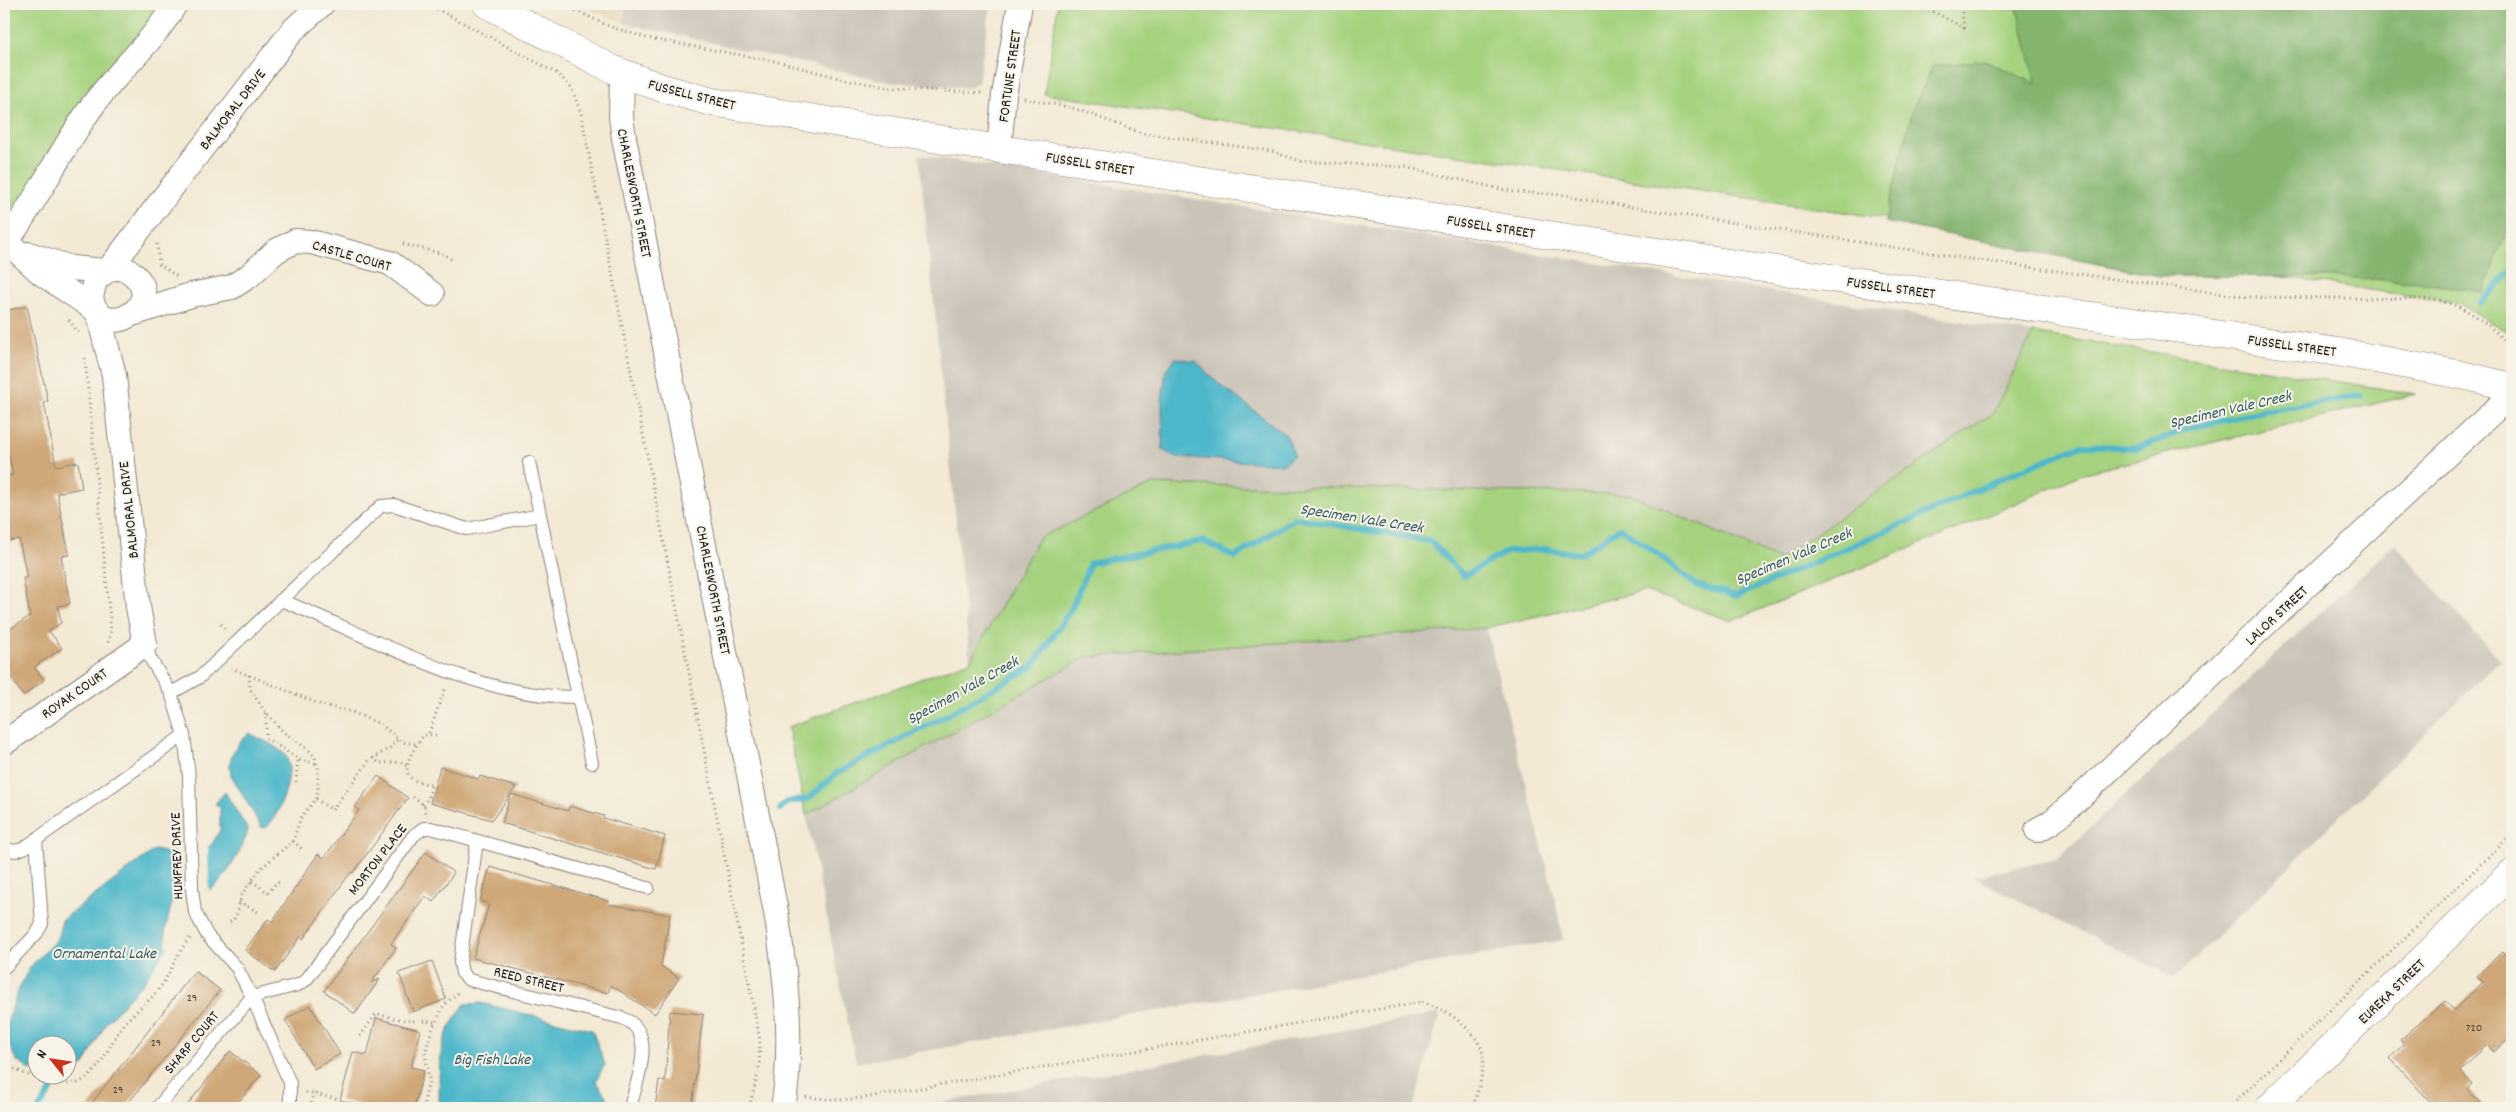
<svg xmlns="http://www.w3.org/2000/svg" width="2516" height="1112" font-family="Dekko,sans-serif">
  <rect width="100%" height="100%" fill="#f7f3e8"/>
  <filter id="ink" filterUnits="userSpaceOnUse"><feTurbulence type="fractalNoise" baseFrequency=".02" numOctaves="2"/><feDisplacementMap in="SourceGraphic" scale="10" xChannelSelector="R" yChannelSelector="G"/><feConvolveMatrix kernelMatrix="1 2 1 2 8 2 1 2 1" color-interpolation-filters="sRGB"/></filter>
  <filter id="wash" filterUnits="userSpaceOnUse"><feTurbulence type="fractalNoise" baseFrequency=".0096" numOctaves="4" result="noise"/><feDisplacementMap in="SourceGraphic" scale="20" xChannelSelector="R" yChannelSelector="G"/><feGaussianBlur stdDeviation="1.12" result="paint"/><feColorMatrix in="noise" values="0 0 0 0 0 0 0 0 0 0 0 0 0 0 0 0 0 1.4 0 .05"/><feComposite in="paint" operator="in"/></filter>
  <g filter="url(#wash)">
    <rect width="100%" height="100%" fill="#f3e9d4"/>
    <!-- built -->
    <path fill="#ebd8ba" d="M580,4H627L623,23Z"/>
    <!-- industrial -->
    <g fill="#cbc3b8">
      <path d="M627,4H991L978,83L970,88L889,82L623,23Z"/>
      <path d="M919,155L2033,333L1993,413L1779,559L1629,494L1039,538L970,661Z"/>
      <path d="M2394,544L2500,660L2175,978L1972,877L2057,859Z"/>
      <path d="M1486,628L1554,895L1563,940L856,1063L806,815L1086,657Z"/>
      <path d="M1440,1013L1413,1108H911Z"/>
    </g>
    <!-- green -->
    <g fill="#a6d27f" stroke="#61774e">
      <path d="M4,4H163L20,203L4,210Z"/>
      <path d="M1058,4H2512V334L2458,303L1044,94Z"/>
      <path d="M2033,333L2416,394L2085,473L1957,529L1732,621L1645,591L1486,628L1086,657L806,815L788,727L970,661L1039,538L1153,484L1629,494L1779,559L1993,413Z"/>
    </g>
    <!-- forest -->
    <path fill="#84b46e" stroke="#506845" d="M2016,4H2512V216L2484,292L2416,282L2338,277L2159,276L1885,222L1913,108L1933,66L1985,60L2036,84Z"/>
    <!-- water -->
    <g fill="#4db7ca" stroke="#346a73">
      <path d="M1176,358L1196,361L1214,380L1287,436L1294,455L1284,464L1174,457L1163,450L1162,402L1166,370Z"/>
      <path d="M249,733C260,739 278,746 286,756C296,772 279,817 266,828L261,827L259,823L231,775C227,756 236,746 249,733Z"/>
      <path d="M225,792L248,830C245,844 224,883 211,889C201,895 184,895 173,897L165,932L166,949L145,980L106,1023L84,1065L68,1073V1044H38L37,1071L30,1070L16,1060L9,1044L7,1023L19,988L30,967L57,939L62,920L154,850L168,853L211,846L220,830V807L215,804Z"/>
      <path d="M481,1003L592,1030L605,1064L596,1081L609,1101L608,1108H439C440,1062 435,1043 465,1004Z"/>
    </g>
    <!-- pier -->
    <path fill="#f3e9d4" d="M208,844L209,893L175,899L174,849Z"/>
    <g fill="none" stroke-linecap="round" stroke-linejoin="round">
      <!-- stream -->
      <g stroke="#4db7ca" stroke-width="6">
        <path d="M2480,303L2512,271"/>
        <path d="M780,809L787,802L808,799L837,773L947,715L1033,666L1072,608L1090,563L1203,541L1235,557L1295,518L1430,541L1464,576L1506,552L1542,549L1581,554L1620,528L1659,555L1696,585L1737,596L1929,512L2011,474L2082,445L2137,448L2190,428L2262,411L2361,396"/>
        <path d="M39,1108L51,1091L53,1074"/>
      </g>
    </g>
    <g id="blocks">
      <!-- building -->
      <g fill="#cfa778">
        <path d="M27,306L48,401L44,402L56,466L78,462L82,488L57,493L69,555L61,556L70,604L58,606L61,623L49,631L62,648L34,667L44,680L23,696L4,667V633L30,616L23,578H27L19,539L4,542V477L13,475L4,431V311Z"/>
        <path d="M440,767L479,779L480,776L516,787L492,820L430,803Z"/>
        <path d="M378,776L408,798L353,873L351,872L303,939L300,937L275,972L245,950L268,919L272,922L318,854L324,858L359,810L355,807Z"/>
        <path d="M511,794L568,811L569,806L604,816L603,818L665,836L656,869L502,823Z"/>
        <path d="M426,852L454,873L433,902L425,896L391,944L396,948L371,983L380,979L355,1014L324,991Z"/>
        <path d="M490,867L609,901L608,904L670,915L661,966L679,978L655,1014L611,985L608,993L473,958L489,904L480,901Z"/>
        <path d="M2502,952L2512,962V1035L2494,1052L2487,1045L2460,1071L2472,1084L2467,1089L2486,1108H2436L2390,1058L2404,1044L2400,1040L2445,1001L2454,1010L2483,982L2477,976Z"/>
        <path d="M432,961L446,999L413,1012L399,973Z"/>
        <path d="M195,971L220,990L124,1108H88Z"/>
        <path d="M310,1005L340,1054L314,1069L285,1020Z"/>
        <path d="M670,1011L703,1014L692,1108H655L659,1080L665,1081Z"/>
        <path d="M376,1018L420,1030L411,1067L424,1070L414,1108H372L340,1100L353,1052L367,1055Z"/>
        <path d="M230,1051L261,1075L234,1108H185Z"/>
      </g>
    </g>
  </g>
  <g filter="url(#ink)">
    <use href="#blocks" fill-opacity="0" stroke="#888278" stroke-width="1"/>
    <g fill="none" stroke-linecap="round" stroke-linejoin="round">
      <!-- service casing -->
      <g stroke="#888278" stroke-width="14">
        <g id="service">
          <path d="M529,462L592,763"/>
          <path d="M281,600C375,638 475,698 578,697"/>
          <path d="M145,644L150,658L171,693L184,735L189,776L192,889L195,912L207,935L237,968L252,997L290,1083V1108"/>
          <path d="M171,693L200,677L381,506L394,505L467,529L540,515"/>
          <path d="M477,841L460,962L462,973L469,980L622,1018C659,1031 636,1082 630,1108"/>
          <path d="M4,849L16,851L24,848L184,735"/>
          <path d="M4,968L37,933L42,924L36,839"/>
          <path d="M157,1108L252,997L298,985L306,980L414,835L424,828H431L648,888"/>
        </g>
      </g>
      <!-- minor casing -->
      <g stroke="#888278" stroke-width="26">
        <g id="minor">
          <path d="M622,74L621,117L624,138L776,912C786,976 794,1044 783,1108"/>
          <path d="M999,149L1004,95L1020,4"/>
          <path d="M4,239L41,273L96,310"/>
          <path d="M7,241C38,198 61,149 93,105C118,71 154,41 175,4"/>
          <path d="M29,254L71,268L105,271"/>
          <path d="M109,269C117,267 127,268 134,275C168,305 100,346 91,297L95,280L109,269L293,30L322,4"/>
          <path d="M135,313L191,295L232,287L249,276L276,251L295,241L311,242L390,263L432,294"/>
          <path d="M4,743L145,644L138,607L114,375L98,313"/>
          <path d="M2037,830L2050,823L2077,800L2512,394"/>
        </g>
      </g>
      <!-- tertiary casing -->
      <g stroke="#888278" stroke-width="29">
        <g id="tertiary">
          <path d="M487,4L612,69L662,88L712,102L999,149L1715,261L2338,352L2462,375L2512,387"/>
          <path d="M2269,1108L2512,873"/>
        </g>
      </g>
      <!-- path -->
      <g stroke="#888278" stroke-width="3" stroke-dasharray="1 4" stroke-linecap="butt">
        <path d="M428,4L558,74L571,87L581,113L760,1040L759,1069L749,1108"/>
        <path d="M562,4L611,27L647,38L774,61L844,79L891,88L983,93"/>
        <path d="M1920,4L1964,28L1961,4"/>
        <path d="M1024,98L1073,108L1142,133L1271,151L1300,161L1405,167L1514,192L1567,195L1624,206L1963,258L2246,297L2431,299C2465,304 2490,324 2512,349"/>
        <path d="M4,193L10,200"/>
        <path d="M157,244L159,264L178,277"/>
        <path d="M403,244L444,254L453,261"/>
        <path d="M69,320L80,335"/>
        <path d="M85,358L111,630L108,643"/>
        <path d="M221,624L226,632"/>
        <path d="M231,668L322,705L352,712L380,724L402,742L417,744"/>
        <path d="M266,713V738L300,760L318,764"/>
        <path d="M429,733L446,686"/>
        <path d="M373,758L379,763L401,762L407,766"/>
        <path d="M296,782L298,758"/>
        <path d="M413,797L424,805L425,813"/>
        <path d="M316,799L332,810L369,761L391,747L398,739"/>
        <path d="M423,805L428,799L432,784C394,783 407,756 424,735H436"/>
        <path d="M293,841L304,851"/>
        <path d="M252,881L268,893L277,882L282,885"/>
        <path d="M239,902L258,912"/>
        <path d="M230,922L236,917L242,894L260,869L293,841L301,817L316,799L318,789V768L315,757L309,750L283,732L262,707L250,689L249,675"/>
        <path d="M360,1036L376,1014L403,1020L435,1022"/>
        <path d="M4,1058C12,1071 24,1074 39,1077C50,1079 69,1087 80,1082C100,1072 108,1048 119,1031C129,1014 147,1005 158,990C171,973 176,954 190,938"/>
        <path d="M306,1092L337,1099"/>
        <path d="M806,1097L838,1100L863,1098L1421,1002C1442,1005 1480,1032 1483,1055C1485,1072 1477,1092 1473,1108"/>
        <path d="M310,1108L314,1093"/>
        <path d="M423,1108L429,1080L425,1053L432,1030L444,1005L459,992"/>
        <path d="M2229,1108L2512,834"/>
      </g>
      <!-- service -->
      <use href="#service" stroke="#fff" stroke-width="12"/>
      <!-- minor -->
      <use href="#minor" stroke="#fff" stroke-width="24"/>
      <!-- tertiary -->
      <use href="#tertiary" stroke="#fff" stroke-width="28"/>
    </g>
  </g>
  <g text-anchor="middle" stroke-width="4" stroke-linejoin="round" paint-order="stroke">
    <!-- number labels -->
    <g font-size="12" fill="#493f33">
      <text x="192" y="1001">29</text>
      <text x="2474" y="1031">720</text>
      <text x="156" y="1046">29</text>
      <text x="118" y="1093">29</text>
    </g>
    <!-- street labels -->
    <g font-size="15" fill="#1c1c1c" stroke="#f7f3e8">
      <text transform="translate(1009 76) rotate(-82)" y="5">FORTUNE STREET</text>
      <text transform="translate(692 94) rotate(14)" y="5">FUSSELL STREET</text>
      <text transform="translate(232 109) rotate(-52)" y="5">BALMORAL DRIVE</text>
      <text transform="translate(1090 163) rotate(9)" y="5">FUSSELL STREET</text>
      <text transform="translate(635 193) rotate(79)" y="5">CHARLESWORTH STREET</text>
      <text transform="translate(1491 226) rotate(9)" y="5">FUSSELL STREET</text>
      <text transform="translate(352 255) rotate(16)" y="5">CASTLE COURT</text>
      <text transform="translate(1891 287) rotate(8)" y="5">FUSSELL STREET</text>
      <text transform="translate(2292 345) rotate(8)" y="5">FUSSELL STREET</text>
      <text transform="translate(128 510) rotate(-96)" y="5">BALMORAL DRIVE</text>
      <text transform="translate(714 590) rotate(79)" y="5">CHARLESWORTH STREET</text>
      <text transform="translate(2276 615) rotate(-43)" y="5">LALOR STREET</text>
      <text transform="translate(74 693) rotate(-35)" y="5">ROYAK COURT</text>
      <text transform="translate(176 856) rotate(-92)" y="5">HUMFREY DRIVE</text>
      <text transform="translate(377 859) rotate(-52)" y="5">MORTON PLACE</text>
      <text transform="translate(529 979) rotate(14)" y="5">REED STREET</text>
      <text transform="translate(2391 991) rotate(-44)" y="5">EUREKA STREET</text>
      <text transform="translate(191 1042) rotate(-50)" y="5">SHARP COURT</text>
    </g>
    <!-- water labels -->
    <g font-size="16" font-style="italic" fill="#305a62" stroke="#f7f3e8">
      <text transform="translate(2230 408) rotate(-13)" y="6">Specimen Vale Creek</text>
      <text transform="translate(1362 517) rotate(9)" y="6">Specimen Vale Creek</text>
      <text transform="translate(1793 555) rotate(-23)" y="6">Specimen Vale Creek</text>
      <text transform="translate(962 689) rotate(-29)" y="6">Specimen Vale Creek</text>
      <text x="104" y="958">Ornamental Lake</text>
      <text x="492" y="1064">Big Fish Lake</text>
    </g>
  </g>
  <!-- margin -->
  <rect width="2516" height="1112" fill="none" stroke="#f7f3e8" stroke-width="20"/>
  <!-- north arrow -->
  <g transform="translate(52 1060) rotate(300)"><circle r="24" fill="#f7f3e8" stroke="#9f9d96"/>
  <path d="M0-4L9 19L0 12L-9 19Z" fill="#c8321e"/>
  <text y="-8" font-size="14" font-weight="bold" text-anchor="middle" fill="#1c1c1c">N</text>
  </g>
</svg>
